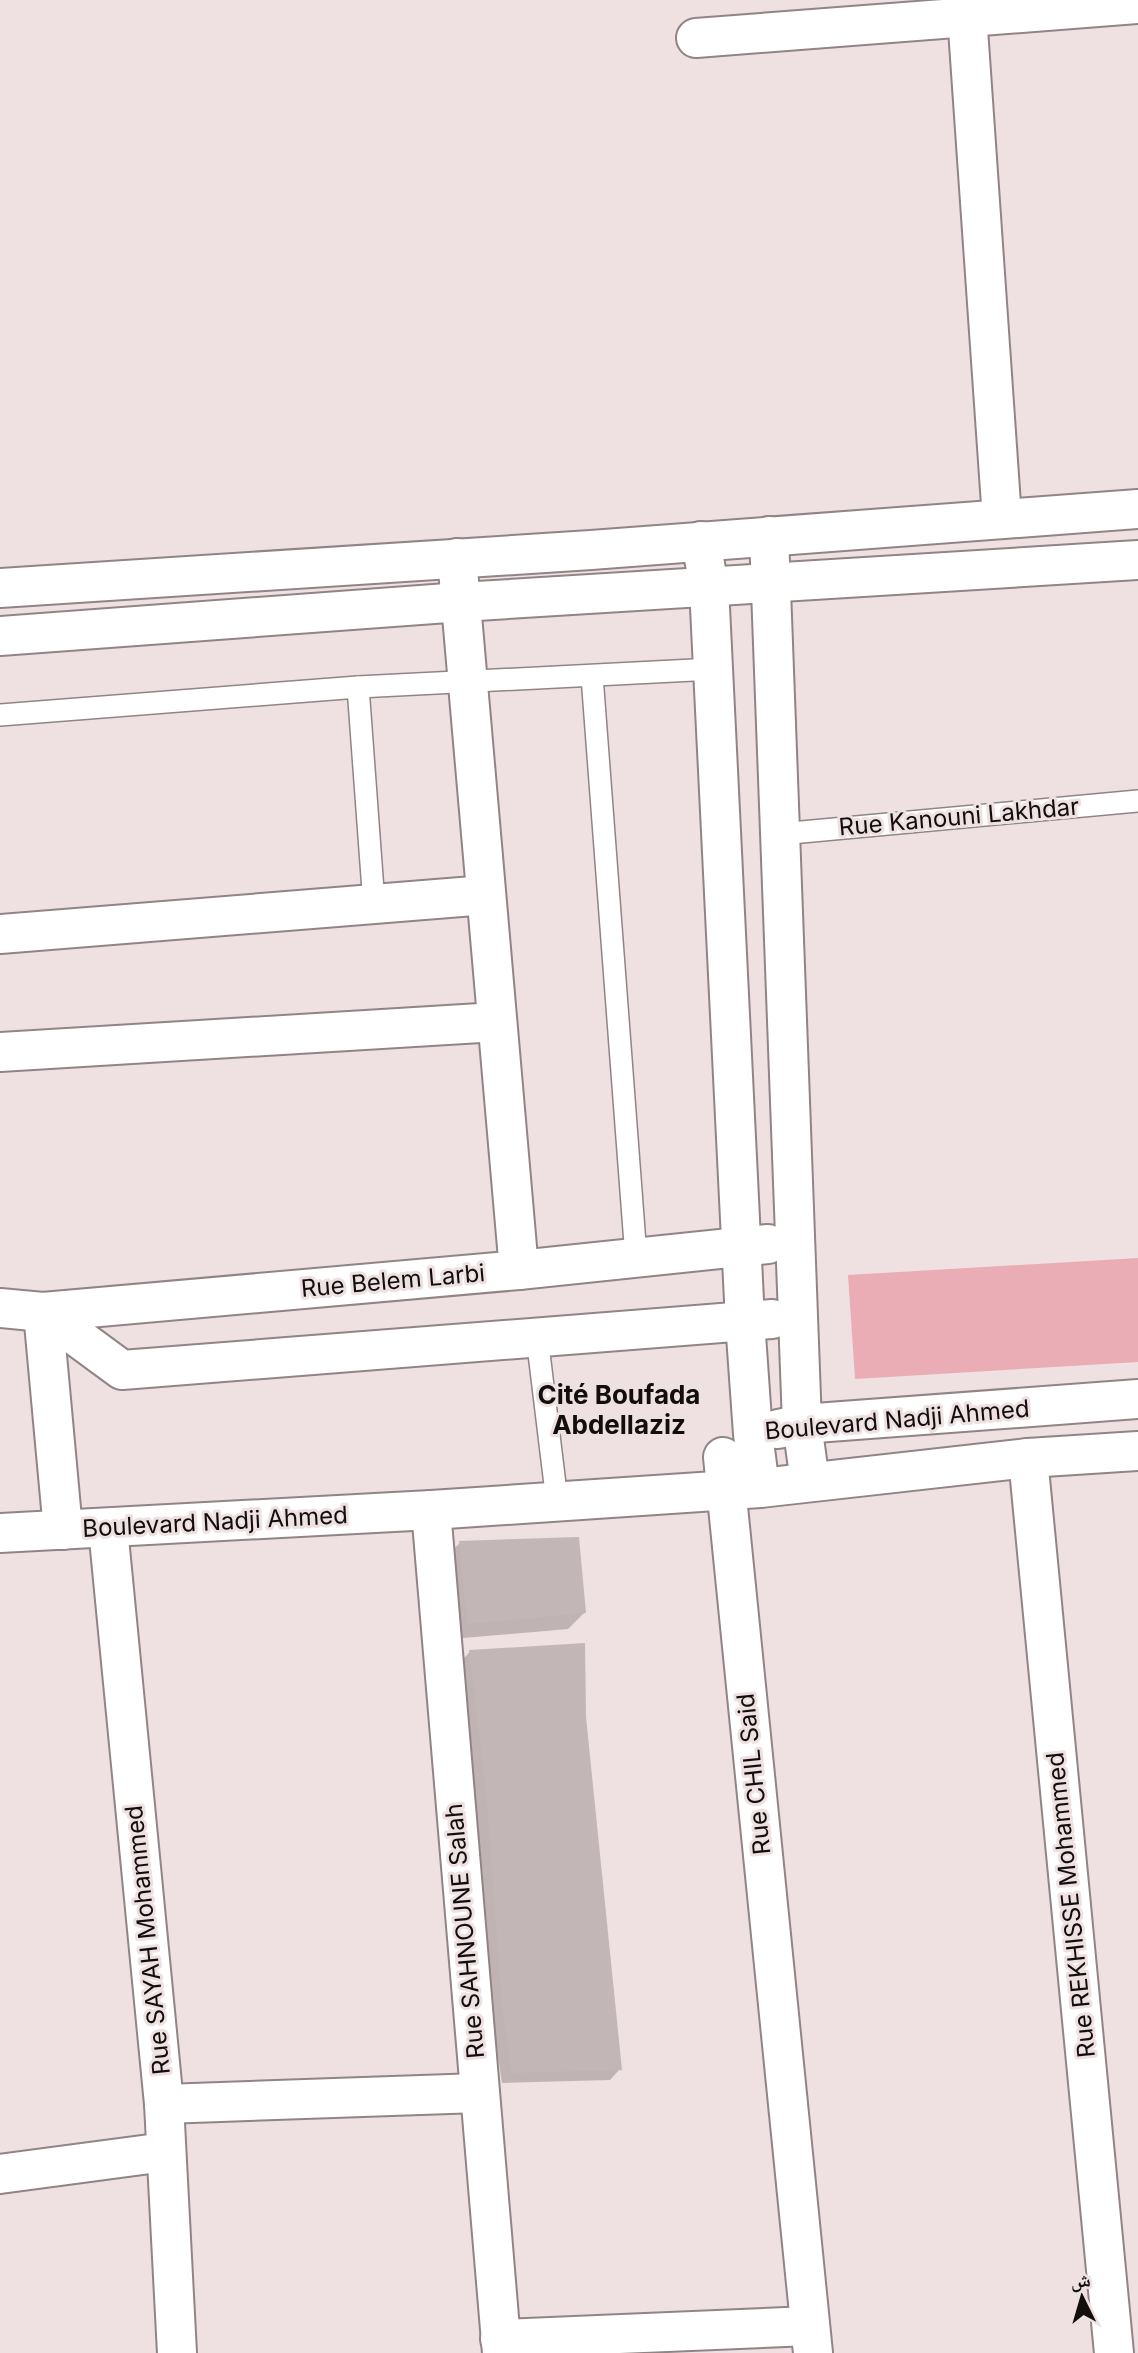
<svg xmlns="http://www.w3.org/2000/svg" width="1138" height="2353" font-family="Inter,'Noto Naskh Arabic',sans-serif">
  <rect width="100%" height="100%" fill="#efe0e2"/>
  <!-- green -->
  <path fill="#ebadb5" d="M1138,1258V1362L855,1379L848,1275Z"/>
  <!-- shadow -->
  <g fill="#0003">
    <path d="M460,1543L584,1613L568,1629L451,1639L444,1558Z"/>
    <path d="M470,1652L584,1718L620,2069L610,2080L502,2083L493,2024L477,1886L483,1881L477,1817H471L454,1668Z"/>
  </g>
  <!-- building -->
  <g fill="#c3b6b7">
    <path d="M579,1537L586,1613L467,1624L459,1541Z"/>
    <path d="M585,1643L586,1717L622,2070L512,2073L502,2009L487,1802L469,1650Z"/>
  </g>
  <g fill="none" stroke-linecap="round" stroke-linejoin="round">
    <!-- lane casing -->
    <g stroke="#918486" stroke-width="24">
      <g id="lane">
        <path d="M592,676L636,1257"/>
        <path d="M358,687L374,904"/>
        <path d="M0,715L358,687L713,669"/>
        <path d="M780,834L1138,801"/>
        <path d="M537,1337L557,1501"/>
      </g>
    </g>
    <!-- street casing -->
    <g stroke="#918486" stroke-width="42">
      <g id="street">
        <path d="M966,0L1002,519"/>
        <path d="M696,38L1138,4"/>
        <path d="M769,536L802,1424L810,1482"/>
        <path d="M701,541L709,587L745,1321L753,1434L760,1488"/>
        <path d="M457,558L519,1270"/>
        <path d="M0,934L486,895"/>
        <path d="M0,1052L497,1022"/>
        <path d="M0,1308L43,1312L519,1270L768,1244"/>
        <path d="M43,1312L122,1370L772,1319"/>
        <path d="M43,1312L63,1530"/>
        <path d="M778,1429L802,1424L1138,1399"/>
        <path d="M723,1457L813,2353"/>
        <path d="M1028,1458L1114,2353"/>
        <path d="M431,1510L502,2353"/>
        <path d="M108,1528L164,2104L177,2353"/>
        <path d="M0,1533L431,1510L760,1488L1028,1458L1138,1451"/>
        <path d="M164,2104L479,2093"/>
        <path d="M0,2174L165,2152"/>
        <path d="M500,2339L810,2326"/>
      </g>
    </g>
    <!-- secondary casing -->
    <g stroke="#918486" stroke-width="42">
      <g id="secondary">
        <path d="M0,588L591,550L1138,509"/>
        <path d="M0,636L461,602L1138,560"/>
      </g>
    </g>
    <!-- lane -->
    <use href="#lane" stroke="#fff" stroke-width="21"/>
    <!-- street -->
    <use href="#street" stroke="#fff" stroke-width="38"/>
    <!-- secondary -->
    <use href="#secondary" stroke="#fff" stroke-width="38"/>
  </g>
  <g text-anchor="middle" stroke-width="6" stroke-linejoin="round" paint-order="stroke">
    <!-- street labels -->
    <g font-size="24" fill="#120e0e" stroke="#efe0e2">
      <text transform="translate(959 817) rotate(-5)" y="8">Rue Kanouni Lakhdar</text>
      <text transform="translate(393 1281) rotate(-5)" y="8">Rue Belem Larbi</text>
      <text transform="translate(897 1420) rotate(-5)" y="8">Boulevard Nadji Ahmed</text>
      <text transform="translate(215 1522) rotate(-3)" y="8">Boulevard Nadji Ahmed</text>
      <text transform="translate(754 1774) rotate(-96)" y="8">Rue CHIL Said</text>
      <text transform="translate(1071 1905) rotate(-96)" y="8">Rue REKHISSE Mohammed</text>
      <text transform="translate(465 1931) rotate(-95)" y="8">Rue SAHNOUNE Salah</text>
      <text transform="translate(148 1940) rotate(-96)" y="8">Rue SAYAH Mohammed</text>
    </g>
    <!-- neighbourhood labels -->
    <g font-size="26" font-weight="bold" fill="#120e0e" stroke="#efe0e2">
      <text x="619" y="1404">Cité Boufada<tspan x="619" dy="30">Abdellaziz</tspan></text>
    </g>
  </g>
  <!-- north arrow -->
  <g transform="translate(1082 2297) rotate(355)" stroke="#efe0e2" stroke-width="5" paint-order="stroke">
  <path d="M0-5L12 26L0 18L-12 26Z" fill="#120e0e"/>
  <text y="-10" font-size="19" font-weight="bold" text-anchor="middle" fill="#120e0e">ش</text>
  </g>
</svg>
